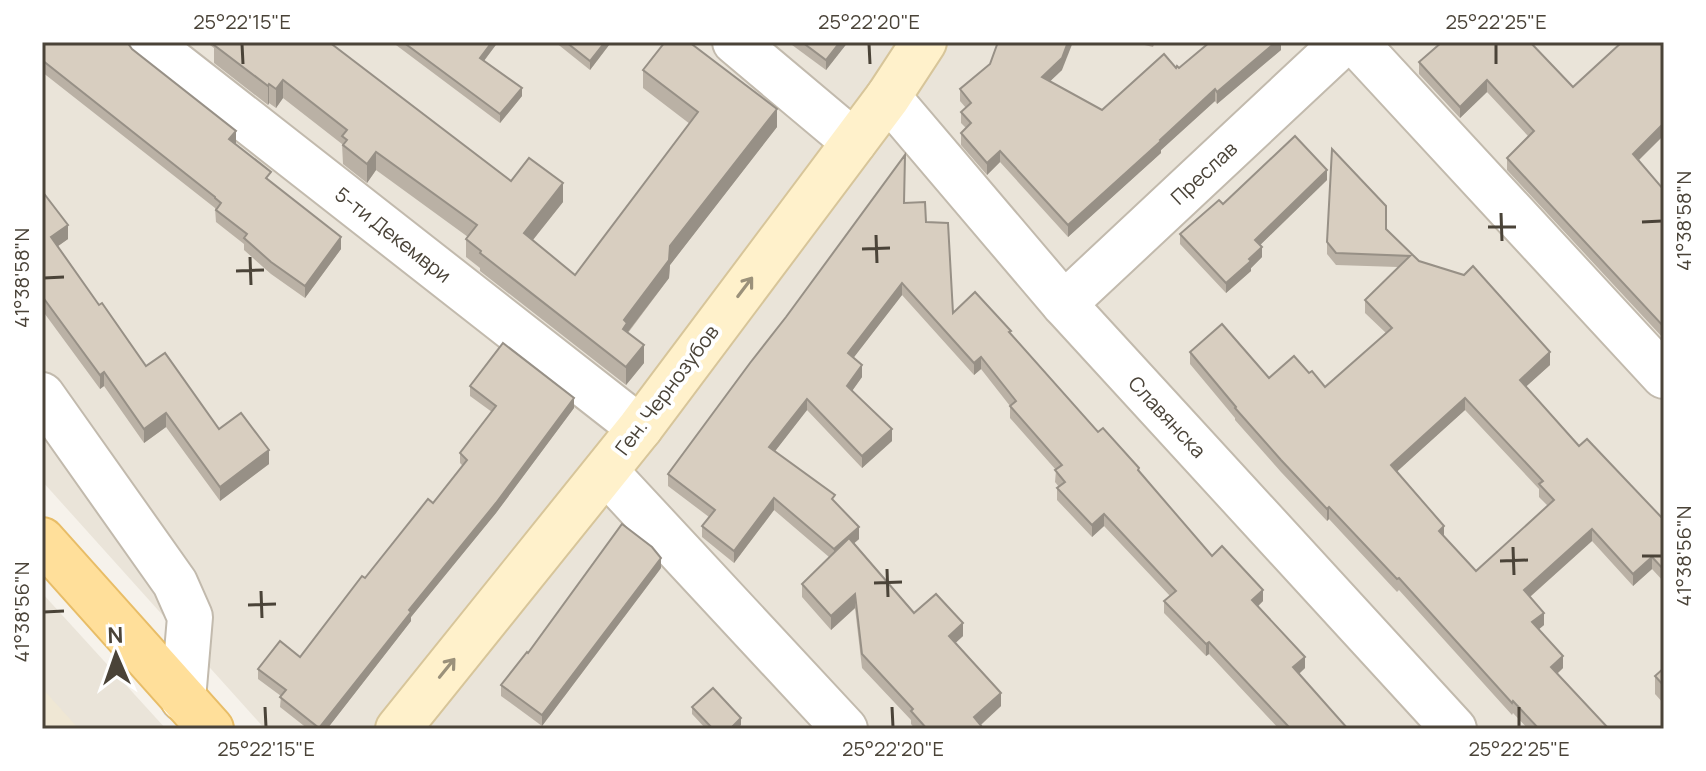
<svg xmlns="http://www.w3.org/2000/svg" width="1706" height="771" font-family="Manrope,sans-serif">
  <rect width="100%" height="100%" fill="#f6f2eb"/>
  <!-- residential -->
  <g fill="#eae4d9">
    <path d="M42,42H1664V729H265L42,481Z"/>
    <path d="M42,593L166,729H42Z"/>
  </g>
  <!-- education -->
  <path fill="#efe7d4" d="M42,688L79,729H42Z"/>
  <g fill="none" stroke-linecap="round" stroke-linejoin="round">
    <!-- street casing -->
    <g stroke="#c2baad" stroke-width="48">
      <g id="street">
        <path d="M147,42L640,428"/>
        <path d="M735,42L854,142"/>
        <path d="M1355,42L1664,376"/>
        <path d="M888,97L1064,304L1454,729"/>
        <path d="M1064,304L1344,42"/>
        <path d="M42,395L175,583L190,617L183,699"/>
        <path d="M606,472L845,729"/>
      </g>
    </g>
    <!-- secondary casing -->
    <g stroke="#d7c59a" stroke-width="48">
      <path id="secondary" d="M398,729L640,428L888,97L924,42"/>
    </g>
    <!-- primary casing -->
    <g stroke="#e8bd67" stroke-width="48">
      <path id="primary" d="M42,540L211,729"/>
    </g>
    <!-- street -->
    <use href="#street" stroke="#fff" stroke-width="44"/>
    <!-- secondary -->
    <use href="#secondary" stroke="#fff1cb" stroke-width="44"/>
    <!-- primary -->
    <use href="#primary" stroke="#ffdf9a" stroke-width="44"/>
  </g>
  <!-- wall -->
  <g fill="#bab1a5" fill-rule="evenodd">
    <path d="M206,42H329L511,181L563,202L533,240L575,275L690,124L643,88V70L777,127L670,265L669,278L628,333L644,363L626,385L480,271V268L466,257V239L468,237L376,170L367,183L343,164L342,144L283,98L276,108L269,103L268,105L214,63V48Z"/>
    <path d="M392,42H498L484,61L522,96L500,123Z"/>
    <path d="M555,42H609V45L590,70Z"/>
    <path d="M788,42H848L826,70Z"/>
    <path d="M1132,42H1155L1153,47Z"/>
    <path d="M1281,42V50L1217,104L1215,101L1161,150V153L1068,237L1000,162L987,175L961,145V133L966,128L961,123V112L966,108L960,101V89L990,64L1062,70L1050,81L1102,110L1176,68Z"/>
    <path d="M1664,42V135L1638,160L1664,190V339L1507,170V158L1528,136L1487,92L1460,118L1419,74V62L1573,87Z"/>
    <path d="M42,47L132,49L236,143L235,144L271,182L341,249L305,298L271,274L244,250V244L216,222L215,208L42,72Z"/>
    <path d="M1327,180L1260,245L1262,257L1251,268V271L1226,293L1180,244V234L1223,204Z"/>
    <path d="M42,191L68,239L58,246L99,305L146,366L219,429L269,464L220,501L166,427L144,443L104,386L100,389L42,310Z"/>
    <path d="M904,203L926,222L953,313L1011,334L1098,432L1139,472L1212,556L1263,601L1258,606L1305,668L1299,674L1348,729H1279L1209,654L1206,656L1164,613V601L1170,596L1104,526L1092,537L1057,500V488L1059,487L1055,482L1056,470L1010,418V406L981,369L974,375L902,295L853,358L862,377L852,391L892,441L862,468L807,410L775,451L835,502L859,539L854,543L914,613L963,636L955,643L1001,706L981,725L982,729H915L911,724V720L862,668L855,608L831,630L802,597V584L829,557L774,510L734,563L702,537V526L709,517L668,486V474Z"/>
    <path d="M1386,229L1419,261L1550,365L1526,386L1579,446L1664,520V582L1652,569L1633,586L1592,541L1530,597L1544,625L1539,629L1563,668L1557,674L1609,729H1528L1513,713L1512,715L1399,590L1397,592L1329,519L1327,521L1281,472L1235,420V418L1190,364V352L1269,378L1309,373L1325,387L1386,333L1365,313V300L1398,267L1336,265L1327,254V242ZM1465,410L1539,489V497L1548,506L1476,571L1444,537L1397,471Z"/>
    <path d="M470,386L574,408L496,513L411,617V621L327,729H308L280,707L281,696L258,679V669L300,657L365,578L433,503L463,466L460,463V453L492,412L470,396Z"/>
    <path d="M661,568L542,726L501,696V685L528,653Z"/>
    <path d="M1664,668V704L1655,694V676Z"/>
    <path d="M692,707L741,725L737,729H706L692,714Z"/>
  </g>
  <!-- shaded-wall -->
  <g fill="#979086">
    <path d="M492,42H498L480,66V58Z"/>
    <path d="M605,42H609V45L590,70V61Z"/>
    <path d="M840,42H848L826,70V60Z"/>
    <path d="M1068,42H1073L1062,70L1042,89V77Z"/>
    <path d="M1276,42H1281V50L1217,104V92Z"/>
    <path d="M283,80V98L276,108V89Z"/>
    <path d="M1487,80V92L1460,118V107Z"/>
    <path d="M269,84V103L268,105V86Z"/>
    <path d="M522,88V96L500,123V114Z"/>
    <path d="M1215,89V101L1161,150V153L1068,237V225Z"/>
    <path d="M777,109V127L670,265L669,278L627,333L623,348L624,320L670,246Z"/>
    <path d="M1664,123V135L1633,166V154Z"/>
    <path d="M236,131V143L229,151V139Z"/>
    <path d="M1000,151V162L987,175V163Z"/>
    <path d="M376,152V170L367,183V164Z"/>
    <path d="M1327,170V180L1255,250V240Z"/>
    <path d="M563,183V202L524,251V233Z"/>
    <path d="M68,225V239L51,251V237Z"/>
    <path d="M341,237V249L305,298V286Z"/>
    <path d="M1262,247V257L1251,268V271L1226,293V283Z"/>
    <path d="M902,283V295L848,365V353Z"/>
    <path d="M644,345V363L626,385V367Z"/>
    <path d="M1550,352V365L1520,392V380Z"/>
    <path d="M981,357V369L974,375V363Z"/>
    <path d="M862,365V377L847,398V386Z"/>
    <path d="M104,372V386L100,389V375Z"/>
    <path d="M574,398V408L496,513L411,617V621L327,729H319L409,610Z"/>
    <path d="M1465,398V410L1391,477V465Z"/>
    <path d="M807,399V410L769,459V447Z"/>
    <path d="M166,413V427L144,443V429Z"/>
    <path d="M892,429V441L862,468V456Z"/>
    <path d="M269,450V464L220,501V487Z"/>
    <path d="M774,498V510L734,563V551Z"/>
    <path d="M1329,507V519L1327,521V509Z"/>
    <path d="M1104,514V526L1092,537V525Z"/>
    <path d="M1444,526V538L1439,531Z"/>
    <path d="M859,527V539L834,561V549Z"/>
    <path d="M1592,529V541L1524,602V590Z"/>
    <path d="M1652,557V569L1633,586V574Z"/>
    <path d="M661,558V568L542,726V715Z"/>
    <path d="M1263,590V601L1252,612V600Z"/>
    <path d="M855,594V608L831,630V616Z"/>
    <path d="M1544,613V625L1532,635V622Z"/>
    <path d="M963,623V636L949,649V636Z"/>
    <path d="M1209,642V654L1206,656V644Z"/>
    <path d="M1563,656V668L1551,679V667Z"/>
    <path d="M1305,657V668L1293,679V667Z"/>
    <path d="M1001,693V706L976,729L974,717Z"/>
    <path d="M741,718V725L737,729H730Z"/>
  </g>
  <!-- building -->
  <g fill="#d8cec0" stroke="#979086" stroke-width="2" fill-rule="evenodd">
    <path d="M46,42H127L132,49L236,131L229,139L271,172L266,178L341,237L305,286L271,262L244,238L247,234L216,210L221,203L215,198V197L42,60V47Z"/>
    <path d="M216,42H329L511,181L529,158L563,183L524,233L575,275L698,112L643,70L665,42H689L777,109L670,246L669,260L624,320L627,323L623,329L644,345L626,367L480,253L481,251L466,239L477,225L376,152L367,164L343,145L347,140L342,136L347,130L283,80L276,89L269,84L268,86L214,45Z"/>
    <path d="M403,42H492L480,58L522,88L500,114Z"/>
    <path d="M566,42H605L590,61Z"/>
    <path d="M802,42H840L826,60Z"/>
    <path d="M998,42H1068L1062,58L1042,77L1102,110L1164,54L1176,68L1177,66L1179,68L1210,42H1276L1217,92L1215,89L1160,140L1161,141L1068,225L1000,151L987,163L961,133L971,123L961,112L971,103L960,89L990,64Z"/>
    <path d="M1442,42H1530L1573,87L1622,42H1664V123L1633,154L1664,190V327L1507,158L1534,131L1487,80L1460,107L1419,62Z"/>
    <path d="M1295,136L1327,170L1255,240L1262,247L1249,259L1251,261L1226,283L1180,234L1219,200L1223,204Z"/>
    <path d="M1332,149L1386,206V229L1419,261L1464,275L1473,266L1550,352L1520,380L1579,446L1587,439L1664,520V570L1652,557L1633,574L1592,529L1524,590L1544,613L1532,622L1563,656L1551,667L1609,729H1539L1513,701L1512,703L1399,578L1397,579L1329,507L1327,509L1281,460L1235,408L1236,407L1190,352L1222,324L1269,378L1294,356L1309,373L1312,371L1325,387L1392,328L1365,300L1410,256L1336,253L1327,242ZM1465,398L1543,481L1539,484L1554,500L1476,571L1439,531L1444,526L1391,465Z"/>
    <path d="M905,155L904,203L925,202L926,222L948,223L953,313L975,292L1011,331L1009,332L1098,432L1103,428L1139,468L1138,470L1212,556L1222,546L1263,590L1252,600L1305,657L1293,667L1348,729H1285L1288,726L1209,642L1206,644L1164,601L1176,591L1104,514L1092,525L1057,488L1065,482L1055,470L1062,465L1010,406L1016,401L981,357L974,363L902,283L848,353L862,365L847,386L892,429L862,456L807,399L769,447L835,495L832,499L859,527L834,549L774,498L734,551L702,526L715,510L668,474L750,363L786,317Z"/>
    <path d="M42,191L68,225L51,237L99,305L102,303L146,366L165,353L219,429L241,413L269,450L220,487L166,413L144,429L104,372L100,375L42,296Z"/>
    <path d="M503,343L574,398L496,503L409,610L411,612L319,728L280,697L286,690L258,669L280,641L300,657L362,576L365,578L428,499L433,503L467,460L460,453L496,406L470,386Z"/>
    <path d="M622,524L652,547L661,558L542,715L501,685L527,652L528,653Z"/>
    <path d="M849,538L914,613L936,594L963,623L949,636L1001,693L974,717L982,727L980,729H927L911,711L913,709L862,654L855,594L831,616L802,584Z"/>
    <path d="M1664,668V686L1655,676Z"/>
    <path d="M713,688L741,718L730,729H713L692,707Z"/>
  </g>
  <!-- one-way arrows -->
  <defs><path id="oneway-shaft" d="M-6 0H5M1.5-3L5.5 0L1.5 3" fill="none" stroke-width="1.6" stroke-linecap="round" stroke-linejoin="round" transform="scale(2)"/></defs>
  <g stroke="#9b917a">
    <use href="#oneway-shaft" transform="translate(745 287) rotate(-53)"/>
    <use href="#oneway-shaft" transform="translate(447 668) rotate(-51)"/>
  </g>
  <!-- ticks -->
  <path fill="none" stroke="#4a4338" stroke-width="3" d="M242,44L243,64M869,44L870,64M1496,44V64M1501,213L1502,241M1642,222L1662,221M1488,227H1516M876,235L877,263M862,249L890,248M250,257L251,285M236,271L264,270M44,278L64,277M1513,547L1514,575M1642,556H1662M1500,561L1528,560M887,569L888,597M874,583L902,582M261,591L262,618M248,605L276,604M44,612L64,611M265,707L266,727M892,707L893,727M1519,707V727"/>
  <g text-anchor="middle" stroke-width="8" stroke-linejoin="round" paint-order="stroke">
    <!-- street labels -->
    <g font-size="20" fill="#4a4338" stroke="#fff">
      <text transform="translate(1204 173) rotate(-43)" y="7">Преслав</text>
      <text transform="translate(393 235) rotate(38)" y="7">5-ти Декември</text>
      <text transform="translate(667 390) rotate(-53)" y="7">Ген. Чернозубов</text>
      <text transform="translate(1167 417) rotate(47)" y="7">Славянска</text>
    </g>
  </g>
  <!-- border -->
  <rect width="1706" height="771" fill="none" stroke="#ffffff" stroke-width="88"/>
  <!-- north arrow -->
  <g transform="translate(116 655) rotate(358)" stroke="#ffffff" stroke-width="6" paint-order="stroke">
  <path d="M0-6L14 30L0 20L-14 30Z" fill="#4a4338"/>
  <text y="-12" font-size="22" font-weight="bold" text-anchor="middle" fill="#4a4338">N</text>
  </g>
  <rect x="44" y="44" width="1618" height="683" fill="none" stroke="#4a4338" stroke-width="3"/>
  <g font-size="20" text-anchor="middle" fill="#4a4338">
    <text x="242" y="29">25°22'15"E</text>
    <text x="869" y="29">25°22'20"E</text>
    <text x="1496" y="29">25°22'25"E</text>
    <text transform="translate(1684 221) rotate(-90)" y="7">41°38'58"N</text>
    <text transform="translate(22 278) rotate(-90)" y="7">41°38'58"N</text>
    <text transform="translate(1684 556) rotate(-90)" y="7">41°38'56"N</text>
    <text transform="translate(22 612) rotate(-90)" y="7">41°38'56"N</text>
    <text x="266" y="756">25°22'15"E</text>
    <text x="893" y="756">25°22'20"E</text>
    <text x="1519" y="756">25°22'25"E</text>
  </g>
</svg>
